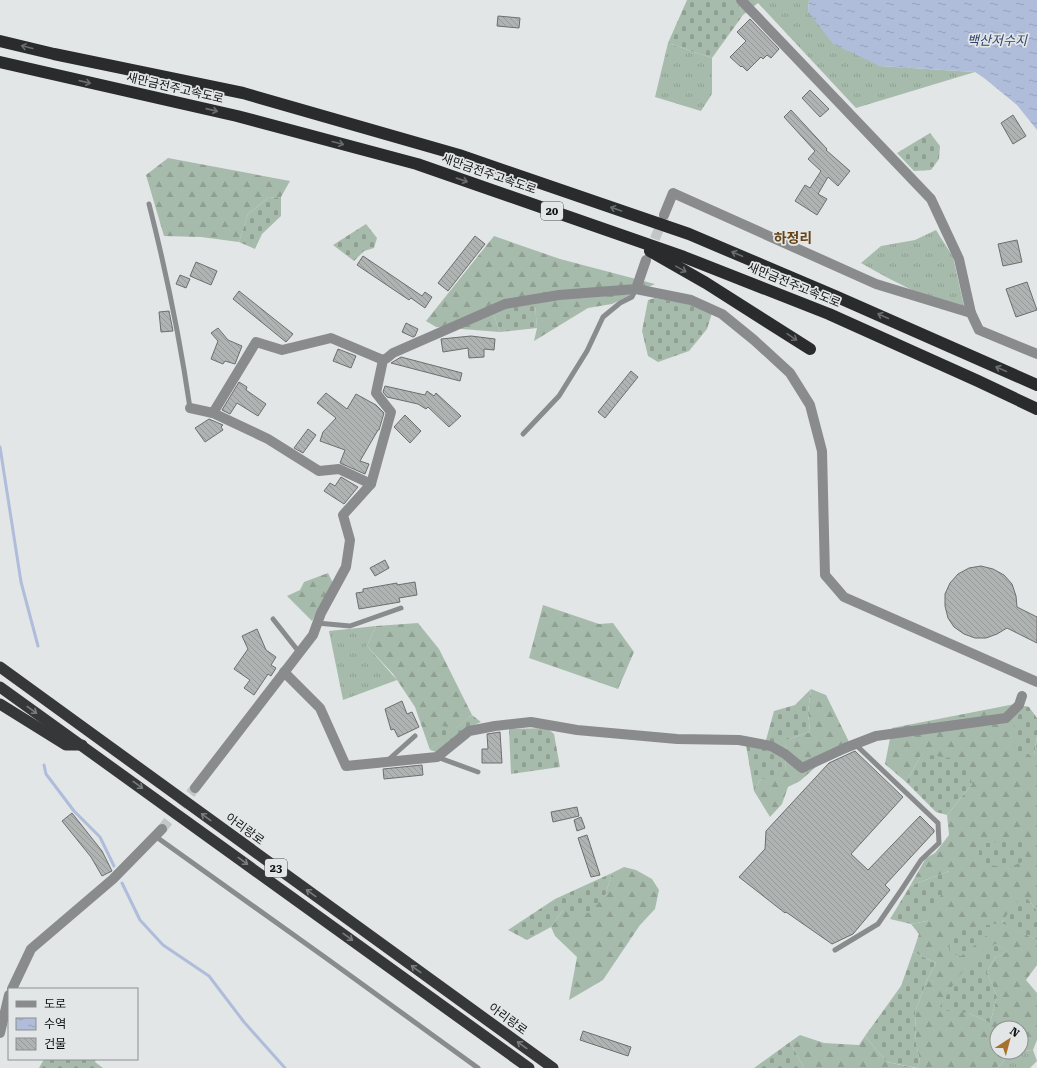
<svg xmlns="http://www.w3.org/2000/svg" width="1037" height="1068" font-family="'Roboto Serif','Noto Sans KR',serif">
  <defs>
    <pattern id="grass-tufts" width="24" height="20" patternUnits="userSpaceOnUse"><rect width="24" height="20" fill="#a7bbac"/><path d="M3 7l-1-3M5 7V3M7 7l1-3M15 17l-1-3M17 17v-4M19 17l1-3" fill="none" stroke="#8fa093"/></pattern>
    <pattern id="forest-firs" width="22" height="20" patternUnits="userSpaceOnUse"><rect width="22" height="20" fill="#a7bbac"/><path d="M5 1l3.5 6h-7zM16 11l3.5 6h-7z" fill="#8fa093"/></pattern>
    <pattern id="cemetery-stones" width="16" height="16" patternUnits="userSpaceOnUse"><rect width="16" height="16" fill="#a7bbac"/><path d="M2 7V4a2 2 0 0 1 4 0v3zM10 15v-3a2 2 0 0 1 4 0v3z" fill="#8fa093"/></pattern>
    <pattern id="water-ripples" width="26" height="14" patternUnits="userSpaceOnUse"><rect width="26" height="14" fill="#afbdda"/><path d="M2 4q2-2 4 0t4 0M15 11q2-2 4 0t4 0" fill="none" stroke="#95a1ba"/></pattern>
    <pattern id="building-back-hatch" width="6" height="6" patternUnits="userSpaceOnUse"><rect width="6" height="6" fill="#afb3b2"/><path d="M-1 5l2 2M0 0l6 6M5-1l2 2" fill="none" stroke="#959998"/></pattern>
  </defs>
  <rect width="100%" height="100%" fill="#e2e6e7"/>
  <!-- grass -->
  <g fill="url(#grass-tufts)">
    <path d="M736,0H809L808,11L880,66L975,72L856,108L758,3L743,15Z"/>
    <path d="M668,43L712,58V94L701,111L655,97Z"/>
    <path d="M936,230L953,257L965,310C929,300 894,282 861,263L881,246L915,240Z"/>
    <path d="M376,626L367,646L397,680L343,700L329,631Z"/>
    <path d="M1033,1050L1037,1061L1030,1068H997L1012,1052Z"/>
  </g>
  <!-- forest -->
  <g fill="url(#forest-firs)" fill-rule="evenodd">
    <path d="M168,158L290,181L281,197L268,198L248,214L239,242L201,237L164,236L146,175Z"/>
    <path d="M494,236L560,259L655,284L612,304L588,308L534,341L537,328L535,304H508L493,313L500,332L436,327L426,321Z"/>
    <path d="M328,573L333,583L312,621L287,596L300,590L304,582Z"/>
    <path d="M543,605L599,624L613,623L634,652L618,689L529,658Z"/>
    <path d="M418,623L439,649L472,715L430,750L415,707L393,674L367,646L376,626Z"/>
    <path d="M811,689L826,695L853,750L817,766L800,781L788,787L782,804L770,817L754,791L760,780L785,772L786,740L810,732L808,712Z"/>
    <path d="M1015,704L1034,755L1037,736V911L1028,899L1002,922L1037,940V965L1026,980L1037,993V1040L1033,1050L1021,1051V1028H997V1052H1012L997,1068H917L920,1062L916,1043L915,1012L927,980L936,963L913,952L919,934L911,924L927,921L949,871L910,886L926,858L935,853L949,835L947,815L972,784L922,754L906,782L885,764L892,728ZM995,944L1008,951L995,958L987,972L997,997L990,1023L969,1013Z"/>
    <path d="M624,867L636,870L652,879L659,890L655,909L640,925L603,980L569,1000L577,957L555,936L551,927L563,910L605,896L612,873Z"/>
    <path d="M800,1035L824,1043L859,1045L865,1036L887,1062L915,1068H804L790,1042Z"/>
  </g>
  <!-- cemetery -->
  <g fill="url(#cemetery-stones)">
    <path d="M687,0H736L743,15L712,58L668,43Z"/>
    <path d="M930,133L940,146L939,159L931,170L914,171L897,153Z"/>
    <path d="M281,197V216L262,234L255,249L239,242L248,214L268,198Z"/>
    <path d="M366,224L377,238L374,248L364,251L354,261L333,245Z"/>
    <path d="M655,298L688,304L712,313L707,329L689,351L658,362L648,356L642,331L648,300Z"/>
    <path d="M535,304L537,328L500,332L493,313L508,306Z"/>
    <path d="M811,689L808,712L810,732L786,740L785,773L760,780L754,791L746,745L766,740L774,711L795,705Z"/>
    <path d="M1015,704L1029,707L1037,718V736L1034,755L1014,761Z"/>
    <path d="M472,715L481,722L463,730L436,752L430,750L439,742L442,726L456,728Z"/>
    <path d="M547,728L554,734L560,767L511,774L509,729Z"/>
    <path d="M922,754L965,760L972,784L947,815L936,812L906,782Z"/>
    <path d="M1016,840L1024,842L1026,860L1008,868L979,863V844Z"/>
    <path d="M949,871L945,888L927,921L911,924L890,919L910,886Z"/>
    <path d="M612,873L605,896L589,913L563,910L551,927L527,940L508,930L555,899Z"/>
    <path d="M1028,899L1037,911V940L1002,923L961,956L949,953L950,936L966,928L1002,923L1014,903Z"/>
    <path d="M995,944L1009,951L995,958L987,972L997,997L990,1023L969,1013L938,1010L956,980L973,959Z"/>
    <path d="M913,952L936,963L927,980L915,1012L916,1043L920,1062L917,1068L887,1062L865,1036L901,986Z"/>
    <path d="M790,1042L804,1068H754Z"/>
    <path d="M44,1059H96L95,1062L103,1068H39Z"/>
  </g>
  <!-- water -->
  <path fill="url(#water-ripples)" d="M809,0H1037V130L1017,105L984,78L975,72L880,66L833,44L808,11Z"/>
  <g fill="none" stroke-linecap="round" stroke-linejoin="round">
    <!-- stream -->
    <g stroke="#afbdda" stroke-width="3">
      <path d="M0,447L21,582L38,646"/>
      <path d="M44,765L46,774L74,811L100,837L114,866"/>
      <path d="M122,883L140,920L163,945L209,976L244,1022L285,1068"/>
    </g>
  </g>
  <!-- building -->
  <g fill="url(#building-back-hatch)" stroke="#6c6f6e">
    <path d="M498,16L520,18L519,28L497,26Z"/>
    <path d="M750,19L779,49L771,58L767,55L763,59L761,57L747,71L742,66L741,67L730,57L746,41L737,32Z"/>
    <path d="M810,90L829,109L820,117L802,98Z"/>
    <path d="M791,110L827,149L826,150L850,171L838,186L828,177L818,194L827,199L817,215L795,201L805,185L810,188L821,171L808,159L815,151L784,117Z"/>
    <path d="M1013,115L1026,136L1013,144L1001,123Z"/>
    <path d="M475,236L485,244L448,291L438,283Z"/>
    <path d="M1017,240L1022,262L1003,266L998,244Z"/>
    <path d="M363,256L422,296L425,292L432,297L425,308L411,298L409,300L357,265Z"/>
    <path d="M196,262L217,271L211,285L190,276Z"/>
    <path d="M180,275L190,279L186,288L176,284Z"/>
    <path d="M1027,282L1037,310L1016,317L1006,289Z"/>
    <path d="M239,291L293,334L286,342L233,299Z"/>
    <path d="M169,311L173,331L161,332L159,312Z"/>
    <path d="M406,323L418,329L415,336L413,337L402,332Z"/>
    <path d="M218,328L228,340L242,346L235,364L225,361L223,364L211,359L218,341L211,333Z"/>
    <path d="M471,336L495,339L494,350L484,349V357L469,358L468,348L443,352L441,339Z"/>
    <path d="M338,349L356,356L351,368L333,361Z"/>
    <path d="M401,357L462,373L460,381L391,363Z"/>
    <path d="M631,371L638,377L605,418L598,412Z"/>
    <path d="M239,382L247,387L246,390L266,404L258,416L237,403L230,414L222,410Z"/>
    <path d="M385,386L425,395L427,391L434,396L436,393L461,416L449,427L428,407L426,409L418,404L387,397L383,392Z"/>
    <path d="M326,393L347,409L356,394L376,405L384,413L379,430H378L360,461L369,464L365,474L340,463L345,450L320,441L323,432L336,418L317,403Z"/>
    <path d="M405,415L421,431L410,443L394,427Z"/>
    <path d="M209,419L223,425L221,427L223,430L205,442L195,428Z"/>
    <path d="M308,429L316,435L303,453L294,448Z"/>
    <path d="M341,477L358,487L344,504L324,491L330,483L335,486Z"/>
    <path d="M385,560L389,568L375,576L370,568Z"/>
    <path d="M981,566L993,569L1004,575L1012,584L1016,596L1017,607L1037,617V643L1007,628L997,634L986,638H975L964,634L954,627L948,618L945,606V594L950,583L958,574L969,568Z"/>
    <path d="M415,582L417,595L399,598L400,602L359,609L356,593L363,592V589L397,583V585Z"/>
    <path d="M257,629L266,650L276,657L271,665L276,668L271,676L268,674L254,695L244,688L250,680L234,669L248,649L242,636Z"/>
    <path d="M402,701L407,714L412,712L419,727L398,737L394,729L391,730L385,709Z"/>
    <path d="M500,732L502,763H482V749H488L487,734Z"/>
    <path d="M855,751L903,797L851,854L868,870L920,816L934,830V832L885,885L890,890L853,934L832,944L786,912L785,913L739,877L765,849L766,831L829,763Z"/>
    <path d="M422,765L423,775L384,779L383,769Z"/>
    <path d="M577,807L579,816L553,822L551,812Z"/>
    <path d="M72,813L102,851L112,871L102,876L91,857L62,821Z"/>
    <path d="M581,817L585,828L577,831L574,820Z"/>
    <path d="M587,835L600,875L591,877L578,838Z"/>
    <path d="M583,1031L631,1047L628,1056L580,1040Z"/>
  </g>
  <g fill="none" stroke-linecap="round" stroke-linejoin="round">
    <!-- minor-tunnel -->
    <g stroke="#c2c6c7" stroke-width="10" stroke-dasharray="10 5" stroke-linecap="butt">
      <path d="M649,253L664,217"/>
      <path d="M162,829L195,788"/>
    </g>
    <!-- service -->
    <g stroke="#8a8b8c" stroke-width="5">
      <path d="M149,204C166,271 180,339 190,408"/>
      <path d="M523,434L559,396L587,351L603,317L620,303L632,297L636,289"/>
      <path d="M273,619L299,652"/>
      <path d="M317,623L350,626L401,608"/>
      <path d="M437,757L478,772"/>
      <path d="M387,761L415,736"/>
      <path d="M155,836L326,958L478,1068"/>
      <path d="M835,950L878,924L902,889L921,860L939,843L938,823L855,744"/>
    </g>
    <!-- minor -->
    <g stroke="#8a8b8c" stroke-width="10">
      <path d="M741,0L931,199L959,259L971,313"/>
      <path d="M664,215L673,193L876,284L971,313L979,330L1037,354"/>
      <path d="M636,289L691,300L722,314L754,340L790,373L810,405L822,451L825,575L844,597L1037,682"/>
      <path d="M190,408L213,413L268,439L319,471L339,469L371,484"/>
      <path d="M213,413L256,342L282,350L331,338L383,360"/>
      <path d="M284,672L320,708L346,766L437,757L469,731L495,726L531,722L577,730L677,739L739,740L771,746L785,754L802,768L845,748L876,736L1006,718L1019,705L1022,696"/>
      <path d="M195,788L313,635L321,613L346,567L350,540L343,515L371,484L391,412L376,393L383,360L387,358L393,353L505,304L559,295L636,289L646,260"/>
      <path d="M12,989L31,949L113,879L162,829"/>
      <path d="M0,1033L9,995"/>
    </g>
    <!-- trunk -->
    <g stroke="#353738" stroke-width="11">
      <path d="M0,667L553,1068"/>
      <path d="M0,687L529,1068"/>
      <path d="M0,704L66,745H82"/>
    </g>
    <!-- motorway -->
    <g stroke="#292b2c" stroke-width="12">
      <path d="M0,41L54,54L243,93L459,155L689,234L835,296L1037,385"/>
      <path d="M0,62L237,116L417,164L684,257L829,314L978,381L1037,409"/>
      <path d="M650,251L706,283L810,349"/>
    </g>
  </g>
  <!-- one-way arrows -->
  <defs><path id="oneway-shaft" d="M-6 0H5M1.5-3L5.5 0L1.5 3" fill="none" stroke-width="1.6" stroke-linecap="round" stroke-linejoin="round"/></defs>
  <g stroke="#6a6c6d">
    <use href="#oneway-shaft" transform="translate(27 47) rotate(-166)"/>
    <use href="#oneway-shaft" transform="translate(85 82) rotate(13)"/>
    <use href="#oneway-shaft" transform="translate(212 110) rotate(13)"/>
    <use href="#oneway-shaft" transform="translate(338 143) rotate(15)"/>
    <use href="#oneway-shaft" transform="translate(462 180) rotate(19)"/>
    <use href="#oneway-shaft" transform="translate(616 209) rotate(-161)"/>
    <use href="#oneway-shaft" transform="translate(737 254) rotate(-157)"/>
    <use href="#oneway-shaft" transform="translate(681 269) rotate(29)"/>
    <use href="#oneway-shaft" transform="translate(883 316) rotate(-156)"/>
    <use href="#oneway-shaft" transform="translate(792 337) rotate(34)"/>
    <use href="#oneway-shaft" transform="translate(1001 369) rotate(-156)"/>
  </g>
  <g stroke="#7a7d7e">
    <use href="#oneway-shaft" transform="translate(32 710) rotate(36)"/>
    <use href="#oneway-shaft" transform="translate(138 785) rotate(36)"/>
    <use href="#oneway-shaft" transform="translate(206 817) rotate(-144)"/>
    <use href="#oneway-shaft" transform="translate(243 861) rotate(36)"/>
    <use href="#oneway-shaft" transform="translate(311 893) rotate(-144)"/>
    <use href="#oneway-shaft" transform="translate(348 937) rotate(36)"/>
    <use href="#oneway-shaft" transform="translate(416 969) rotate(-144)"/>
    <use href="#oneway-shaft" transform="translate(522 1045) rotate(-144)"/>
  </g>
  <g text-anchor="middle" stroke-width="3.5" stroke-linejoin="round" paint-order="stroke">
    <!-- shield labels -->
    <g fill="#e2e6e7" stroke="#4e5050" stroke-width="1">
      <rect x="541" y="202" width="22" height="18" rx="3"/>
      <rect x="265" y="859" width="22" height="18" rx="3"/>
    </g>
    <g font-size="11" font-weight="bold" fill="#0f1010">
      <text x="552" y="215">20</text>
      <text x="276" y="872">23</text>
    </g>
    <!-- street labels -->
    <g font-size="12" fill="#0f1010" stroke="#e2e6e7">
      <text transform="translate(175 88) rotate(13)" y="4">새만금전주고속도로</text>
      <text transform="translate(489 174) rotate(19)" y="4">새만금전주고속도로</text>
      <text transform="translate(794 285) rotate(22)" y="4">새만금전주고속도로</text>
      <text transform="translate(245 829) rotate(36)" y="4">아리랑로</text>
      <text transform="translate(508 1019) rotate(36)" y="4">아리랑로</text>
    </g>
    <!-- water labels -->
    <g font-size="13" font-style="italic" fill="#31436c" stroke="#e2e6e7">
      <text x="997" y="45">백산저수지</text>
    </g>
    <!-- quarter labels -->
    <g font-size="14" font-weight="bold" fill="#684313" stroke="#e2e6e7">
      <text x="793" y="243">하정리</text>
    </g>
  </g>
  <!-- legend -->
  <rect x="8" y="988" width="130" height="72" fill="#e2e6e7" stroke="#8e9091"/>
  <rect x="16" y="1001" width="20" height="6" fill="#8a8b8c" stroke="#8e9091"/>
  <text x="44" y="1008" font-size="12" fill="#0f1010">도로</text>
  <rect x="16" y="1018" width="20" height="12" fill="url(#water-ripples)" stroke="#8e9091"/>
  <text x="44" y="1028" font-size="12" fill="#0f1010">수역</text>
  <rect x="16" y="1038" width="20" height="12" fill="url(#building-back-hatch)" stroke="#8e9091"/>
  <text x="44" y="1048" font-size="12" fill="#0f1010">건물</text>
  <!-- north arrow -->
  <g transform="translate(1009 1040) rotate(36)"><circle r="19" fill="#e2e6e7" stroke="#8e9091"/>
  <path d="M0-3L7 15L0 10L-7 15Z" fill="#a8722d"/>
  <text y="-6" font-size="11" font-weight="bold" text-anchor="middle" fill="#0f1010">N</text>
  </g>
</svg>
